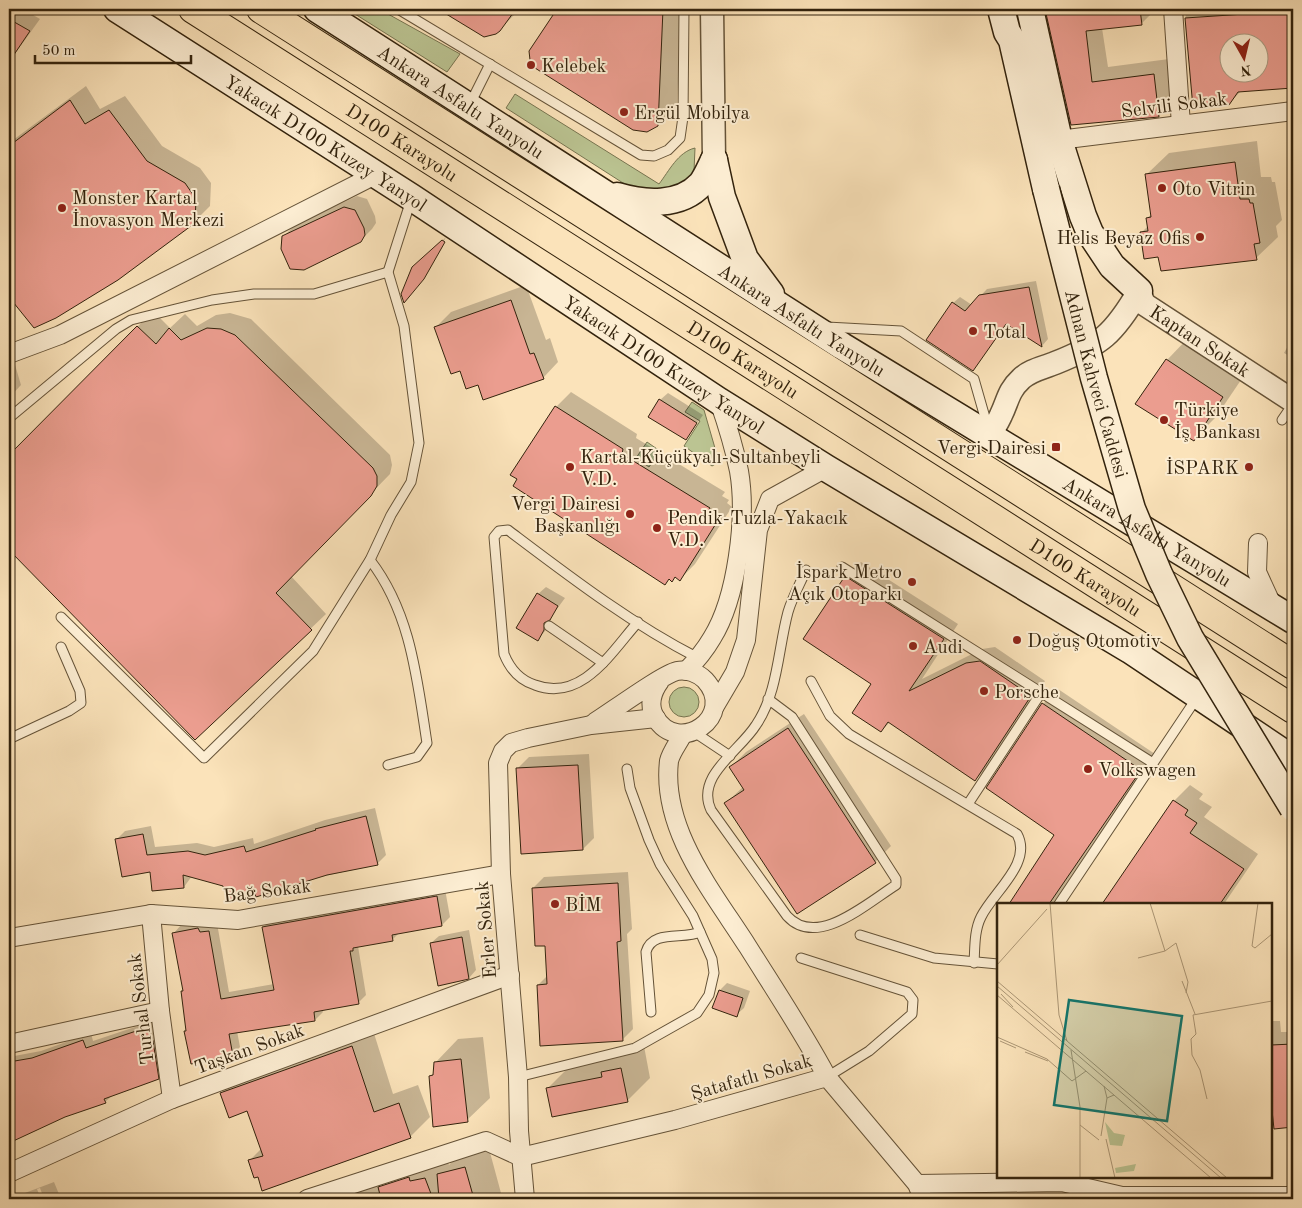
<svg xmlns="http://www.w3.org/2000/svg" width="1302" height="1208" font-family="'Old Standard TT',serif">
  <rect width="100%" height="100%" fill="#fbe3ba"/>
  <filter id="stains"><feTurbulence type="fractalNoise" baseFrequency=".004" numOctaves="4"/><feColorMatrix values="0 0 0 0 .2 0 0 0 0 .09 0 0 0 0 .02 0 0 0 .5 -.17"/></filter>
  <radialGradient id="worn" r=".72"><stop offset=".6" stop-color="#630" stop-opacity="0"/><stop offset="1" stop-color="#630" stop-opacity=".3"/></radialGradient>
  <!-- green -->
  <g fill="#bbc492" stroke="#777450">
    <path d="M347,9H379L460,54L447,72Z"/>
    <path d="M515,94L659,184C669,171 678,152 695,148L694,171L683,187L634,190L506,108Z"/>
    <path d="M692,402L704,410L719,462L712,466L684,446L700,421L685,412Z"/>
    <path d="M647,442L660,451L649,467L636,458Z"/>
    <circle cx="684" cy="702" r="15"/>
  </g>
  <!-- shadow -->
  <g fill="#0003" fill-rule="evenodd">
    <path d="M9,9H23L40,19L9,62Z"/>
    <path d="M441,9H520L499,30L484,36Z"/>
    <path d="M558,9H681L677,106L657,125L532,48Z"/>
    <path d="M1047,9H1156L1141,24L1102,28L1108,67L1169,59L1174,100L1158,116L1072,124Z"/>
    <path d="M1185,9H1236L1237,25H1240V9H1293V86L1241,91L1229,103L1194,107ZM1230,42H1260V72H1230Z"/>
    <path d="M86,86L100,109L125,96L162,146L200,168L211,183L210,206L194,222L34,327L9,295V143Z"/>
    <path d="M1257,141L1261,177H1271L1272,182H1275L1282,220L1276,226L1278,237L1256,258L1159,255L1142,232L1148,226L1147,218L1152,214L1147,174L1169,153Z"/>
    <path d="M357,196L367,199L375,216L376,223L372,229L360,241L283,237L295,225Z"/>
    <path d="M446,237L427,274L407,298L411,272Z"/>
    <path d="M1036,281L1048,339L1042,346L1007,323L973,370L953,303L960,297L972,305L987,289Z"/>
    <path d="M526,285L546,340L550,338L558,362L543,378L479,384L461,369L436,327L451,312Z"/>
    <path d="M153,311L170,328L185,314L197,326L216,315L230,313L251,319L390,455L392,465L390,474L291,576L326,614L195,739L9,548V456Z"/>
    <path d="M1189,337L1245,374L1216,417L1194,439L1137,403L1167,360Z"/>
    <path d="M1293,337V358L1284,353Z"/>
    <path d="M13,358L21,385L9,398V359Z"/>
    <path d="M571,392L637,434L636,438L725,492L722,496L729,500L727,503L732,507L695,564L680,579L676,576L672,580L556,407Z"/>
    <path d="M668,393L703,415L686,439L660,400Z"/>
    <path d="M861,562L958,624L922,679L982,649L995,647L1045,681L990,765L975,780L890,722L881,731L873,684L846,577Z"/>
    <path d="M546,587L565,598L551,617V621L545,631L538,639V594Z"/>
    <path d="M1058,689L1155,754L1055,902L1052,904H1021L1014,899L1056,835L1043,704Z"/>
    <path d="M804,714L891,846L875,862L798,912L726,803L744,786L731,767L746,752Z"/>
    <path d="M589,754L594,838L583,849L517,769L529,757Z"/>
    <path d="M1190,785L1203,794L1199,799L1212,807L1204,817L1258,854L1224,904H1109L1105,902L1174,801Z"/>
    <path d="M375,808L386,855L377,864L256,892L192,876L184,887L151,871L116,840L125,831L151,826L155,847L197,843L214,847L253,838L254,844L325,820Z"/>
    <path d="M628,872L632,929L627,934L633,1029L622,1040L538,985L548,975L547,945L533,888L544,877Z"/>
    <path d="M445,889L450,917L442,925L400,932L392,940L358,946L366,995L358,1003L322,1009L323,1012L315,1020L237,1031L240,1047L232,1055L187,1030L184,990L173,934L181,925L206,920L217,923L229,992L274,984L263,927L271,919Z"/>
    <path d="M469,930L476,970L469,978L431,943L439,936Z"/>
    <path d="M727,983L750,991L744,1008L736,1015L720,990Z"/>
    <path d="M156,1020L166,1070L158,1078L113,1095L105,1102L64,1116L9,1142V1057L41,1051L91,1033L93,1041Z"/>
    <path d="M1271,1021H1280L1281,1032H1293V1126L1275,1128L1271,1090Z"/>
    <path d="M372,1027L393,1094L418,1085L430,1117L410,1137L259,1175L250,1160L262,1148L248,1110L221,1093L240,1074Z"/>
    <path d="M483,1037L490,1098L467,1120L431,1076L435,1072L436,1062L458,1039Z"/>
    <path d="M644,1046L650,1078L627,1101L548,1088L570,1066Z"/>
    <path d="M488,1145L501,1193L494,1199H342L362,1179L446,1157L449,1165L461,1152Z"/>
    <path d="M54,1182L61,1199H44L40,1188L37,1189L41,1199H9Z"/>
  </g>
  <!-- building -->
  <g fill="#eb9d8f" stroke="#33230d" fill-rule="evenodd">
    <path d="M438,9H516L500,31L496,34L484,37Z"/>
    <path d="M557,9H663L658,126L647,132L633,130L535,68L530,60L529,51Z"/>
    <path d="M1045,9H1140L1142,25L1086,31L1092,82L1154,74L1159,117L1071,125Z"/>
    <path d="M1244,9H1290L1293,88L1238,92L1229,105L1193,108L1185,18L1245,14ZM1230,42H1260V72H1230Z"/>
    <path d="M9,19L30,31L9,62Z"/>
    <path d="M70,100L85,124L109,110L147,161L185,183L196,199L195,223L118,280L56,318L34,328L9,297V146Z"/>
    <path d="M1235,162L1240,199H1249L1250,203H1253L1260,243L1254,244L1257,260L1161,271L1158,257L1144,259L1140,232L1148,231L1146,218L1151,217L1145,174Z"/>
    <path d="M344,207L355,210L364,228L365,235L361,242L304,270L290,269L281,249L282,236Z"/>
    <path d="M442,240L445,242L424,279L404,303L401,294L412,267Z"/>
    <path d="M1029,287L1042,347L1006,324L973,371L926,340L952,302L965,311L979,295Z"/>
    <path d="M511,300L530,354L534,353L544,379L483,400L478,385L466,389L460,371L451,374L434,327Z"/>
    <path d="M137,326L156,344L169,328L181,340L207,328L221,329L235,335L373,468L377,476V486L371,496L276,593L312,630L195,740L9,550V455Z"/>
    <path d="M1166,359L1223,397L1194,441L1135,404Z"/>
    <path d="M659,399L697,423L686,440L648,417Z"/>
    <path d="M555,406L623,449L622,454L710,508L708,512L715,516L713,519L717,522L680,581L675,577L672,582L669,579L665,585L513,486L517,479L510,475Z"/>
    <path d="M845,576L944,639L909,691L966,663L980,661L1031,696L975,781L888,722L881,732L852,713L871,684L803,639Z"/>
    <path d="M537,593L558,606L550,620L544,623V630L538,641L516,628Z"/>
    <path d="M1042,703L1141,770L1049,904H1009L1054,835L986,788Z"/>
    <path d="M788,728L876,863L797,914L724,803L744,790L729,767Z"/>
    <path d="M578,765L583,850L521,854L516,768Z"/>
    <path d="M1173,800L1188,810L1185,815L1197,823L1190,833L1244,869L1220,904H1102Z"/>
    <path d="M366,816L378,865L327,875L256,897L255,894L227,901L223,886L183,875L184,888L152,891L150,872L122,877L115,839L143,834L147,855L188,851L205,855L244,846L246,852L316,830L315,829Z"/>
    <path d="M618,883L621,941L617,942L623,1041L540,1046L537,985L547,984L545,946H535L532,888Z"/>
    <path d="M437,896L442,926L392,935L393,941L353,948V951H350L359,1004L314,1012L315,1021L229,1034L233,1056L191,1064L184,1031H186L181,991H183L172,933L198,928L200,932L209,931L221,999L274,990L262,927Z"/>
    <path d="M462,937L469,979L438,986L430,943Z"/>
    <path d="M719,990L743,998L737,1017L712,1008Z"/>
    <path d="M148,1027L153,1041L159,1079L104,1099L106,1103L65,1117L9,1143V1062L32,1058L83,1040L86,1048Z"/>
    <path d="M1293,1044V1127L1274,1129L1271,1101V1045Z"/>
    <path d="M352,1046L374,1112L399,1103L411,1138L262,1191L258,1177L254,1178L248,1160L263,1156L247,1111L229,1118L220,1093Z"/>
    <path d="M461,1059L468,1122L433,1127L429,1076L433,1075L434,1062Z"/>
    <path d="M621,1068L628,1102L552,1117L546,1088L602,1077L601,1072Z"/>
    <path d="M465,1167L474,1199H439L437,1174Z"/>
    <path d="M409,1177L410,1181L425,1178L433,1199H381L378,1187Z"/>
  </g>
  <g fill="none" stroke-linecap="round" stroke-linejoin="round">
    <!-- service casing -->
    <g stroke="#655338" stroke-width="11">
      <g id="service">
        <path d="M398,9L641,155L654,156L668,150L680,138L683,117L684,9"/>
        <path d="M470,104L490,64"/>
        <path d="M827,327L901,331L974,379L988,428"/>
        <path d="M9,418L116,329L131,320L212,300L254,294H314L388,272"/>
        <path d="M1282,420L1293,404"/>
        <path d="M370,560C411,613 417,679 427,743L417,757L388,765"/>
        <path d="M842,567L1153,763"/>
        <path d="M61,617L204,758L313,651L370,560L391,515L411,482L419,443L404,326L388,272L411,200"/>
        <path d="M638,622C612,651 582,703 535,685C519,680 510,669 504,654L494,537L499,531L508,530C569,576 630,623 698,658"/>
        <path d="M549,626L603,663"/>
        <path d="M811,681L830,716L849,734L1017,834C1033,863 993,892 981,917C974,931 975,948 974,963"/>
        <path d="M768,699L792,717L896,879V885C867,903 817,949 787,916L711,810C695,776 740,751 756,725C778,693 778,649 788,612C792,598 800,584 806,570"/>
        <path d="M694,732L730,756"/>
        <path d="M9,739L69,711L81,703L80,691L61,647"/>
        <path d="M968,804L1041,693"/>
        <path d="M1059,904L1198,696"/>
        <path d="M860,935L934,958L998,964"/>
        <path d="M801,958L907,992L913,1000L912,1014L869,1051L827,1077"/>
        <path d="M651,1012L646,952C652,929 684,940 700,932"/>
        <path d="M518,1077L635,1048L697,1013L709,995L714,973L712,959L693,916L660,864L649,840L630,788L627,769"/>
      </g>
    </g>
    <!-- minor casing -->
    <g stroke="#655338" stroke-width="20">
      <g id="minor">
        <path d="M1173,9L1181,125"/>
        <path d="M1059,140L1293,111"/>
        <path d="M9,354L60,335L375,175"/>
        <path d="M1258,543L1257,572L1273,607"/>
        <path d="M686,671C696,661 705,650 712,638C737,598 747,517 739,471C734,447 727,424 719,401"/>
        <path d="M715,706L735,672L746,640L758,530L770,499L826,468"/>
        <path d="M595,722C611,712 663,674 677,671C687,669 698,673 705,680C738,716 678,757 655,717C648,705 652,692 660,681"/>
        <path d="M683,734C679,742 671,752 669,761C661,830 713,892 748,947C775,990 803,1032 827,1077"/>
        <path d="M151,914L160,1011L172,1099"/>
        <path d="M9,938L151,914L238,920L501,874"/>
        <path d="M9,1044L160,1011"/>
        <path d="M9,1173L172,1099L510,975"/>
        <path d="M917,1184L1062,1182L1122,1196H1293"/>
        <path d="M307,1199L486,1141L521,1157L675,1120L827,1077L917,1184L923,1199"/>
        <path d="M525,1199L519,1131L518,1077L501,874L498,763L503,751L511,743L528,738L591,725L656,718"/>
      </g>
    </g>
    <!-- tertiary casing -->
    <g stroke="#655338" stroke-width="25">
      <g id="tertiary">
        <path d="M712,9L714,160"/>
        <path id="s1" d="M1139,291L1144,304L1293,401"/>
        <path d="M990,435C994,428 998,422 1001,415C1008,401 1008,391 1021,379C1030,370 1043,368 1055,363C1101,345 1114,334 1139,291"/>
      </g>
    </g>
    <!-- secondary casing -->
    <g stroke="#33230d" stroke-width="29">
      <g id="secondary">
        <path id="s2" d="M117,9L411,197L719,401L826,468L1130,650L1293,759"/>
        <path id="s3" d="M317,9L842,346L1293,620"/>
        <path d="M1001,9L1007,32L1012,40L1046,189"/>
        <path d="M1030,9L1059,140L1083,216L1090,233L1112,266L1139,291"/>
        <path d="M714,160L722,197L745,259L771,294"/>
        <path d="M617,196C644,204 680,207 701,184C706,178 710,168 714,160"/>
      </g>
    </g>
    <!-- trunk casing -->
    <g stroke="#33230d" stroke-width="30">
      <g id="trunk">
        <path id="s4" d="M193,9L1293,709"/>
        <path d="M261,9L1293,665"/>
      </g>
    </g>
    <!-- service -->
    <use href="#service" stroke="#fcedd2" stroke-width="9"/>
    <!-- minor -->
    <use href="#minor" stroke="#fcedd2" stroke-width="18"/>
    <!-- tertiary -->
    <use href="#tertiary" stroke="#fcedd2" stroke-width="22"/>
    <!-- secondary -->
    <use href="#secondary" stroke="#fcedd2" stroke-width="26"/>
    <!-- trunk -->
    <use href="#trunk" stroke="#fbe3ba" stroke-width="28"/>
    <!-- secondary-bridge casing -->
    <g stroke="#33230d" stroke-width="29" stroke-linecap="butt">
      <g id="secondary-bridge">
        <path id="s5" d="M1046,189L1094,378L1132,509L1159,574L1190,638L1293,808"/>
      </g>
    </g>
    <!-- secondary-bridge -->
    <use href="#secondary-bridge" stroke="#fcedd2" stroke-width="26"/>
  </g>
  <!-- markers -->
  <g fill="#8f2418" stroke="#fcedd2" stroke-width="2">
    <circle cx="531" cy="65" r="5"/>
    <circle cx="624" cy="112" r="5"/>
    <circle cx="1162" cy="188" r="5"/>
    <circle cx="62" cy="208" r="5"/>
    <circle cx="1200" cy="237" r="5"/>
    <circle cx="973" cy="331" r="5"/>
    <circle cx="1164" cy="420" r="5"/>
    <rect x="1051" y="442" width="10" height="10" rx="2.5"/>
    <circle cx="570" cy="467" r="5"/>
    <circle cx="1249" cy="467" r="5"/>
    <circle cx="630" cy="514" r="5"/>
    <circle cx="657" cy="528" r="5"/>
    <circle cx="912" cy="582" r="5"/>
    <circle cx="1017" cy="640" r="5"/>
    <circle cx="913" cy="646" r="5"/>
    <circle cx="984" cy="691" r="5"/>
    <circle cx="1088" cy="769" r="5"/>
    <circle cx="555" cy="904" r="5"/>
  </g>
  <g text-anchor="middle" stroke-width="4" stroke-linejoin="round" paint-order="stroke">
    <!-- poi labels -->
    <g font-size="19" fill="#33230d" stroke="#fcedd2" text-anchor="start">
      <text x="541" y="72">Kelebek</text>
      <text x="634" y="119">Ergül Mobilya</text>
      <text x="1172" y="195">Oto Vitrin</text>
      <text x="72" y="204">Monster Kartal<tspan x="72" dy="22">İnovasyon Merkezi</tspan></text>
      <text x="1190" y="244" text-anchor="end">Helis Beyaz Ofis</text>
      <text x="983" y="338">Total</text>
      <text x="1174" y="416">Türkiye<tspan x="1174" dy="22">İş Bankası</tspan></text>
      <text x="1046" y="454" text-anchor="end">Vergi Dairesi</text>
      <text x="580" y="463">Kartal-Küçükyalı-Sultanbeyli<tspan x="580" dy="22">V.D.</tspan></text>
      <text x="1239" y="474" text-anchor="end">İSPARK</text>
      <text x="620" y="510" text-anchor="end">Vergi Dairesi<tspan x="620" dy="22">Başkanlığı</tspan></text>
      <text x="667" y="524">Pendik-Tuzla-Yakacık<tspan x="667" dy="22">V.D.</tspan></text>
      <text x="902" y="578" text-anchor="end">İspark Metro<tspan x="902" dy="22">Açık Otoparkı</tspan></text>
      <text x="1027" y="647">Doğuş Otomotiv</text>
      <text x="923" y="653">Audi</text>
      <text x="994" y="698">Porsche</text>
      <text x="1098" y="776">Volkswagen</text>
      <text x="565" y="911">BİM</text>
    </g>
    <!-- street labels -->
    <g font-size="19" fill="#33230d" stroke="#fcedd2">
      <text dy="7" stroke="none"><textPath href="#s3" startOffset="171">Ankara Asfaltı Yanyolu</textPath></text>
      <text transform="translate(1174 104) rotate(-7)" y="7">Selvili Sokak</text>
      <text dy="7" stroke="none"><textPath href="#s4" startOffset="248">D100 Karayolu</textPath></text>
      <text dy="7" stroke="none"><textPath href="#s2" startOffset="248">Yakacık D100 Kuzey Yanyol</textPath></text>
      <text dy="7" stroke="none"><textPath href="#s3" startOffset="576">Ankara Asfaltı Yanyolu</textPath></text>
      <text dy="7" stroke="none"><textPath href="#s1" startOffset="81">Kaptan Sokak</textPath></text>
      <text dy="7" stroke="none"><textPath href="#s4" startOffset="652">D100 Karayolu</textPath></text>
      <text dy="7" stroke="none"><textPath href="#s2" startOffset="652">Yakacık D100 Kuzey Yanyol</textPath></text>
      <text dy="7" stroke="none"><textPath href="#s5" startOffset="201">Adnan Kahveci Caddesi</textPath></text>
      <text dy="7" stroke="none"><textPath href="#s3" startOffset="981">Ankara Asfaltı Yanyolu</textPath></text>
      <text dy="7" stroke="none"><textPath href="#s4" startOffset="1058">D100 Karayolu</textPath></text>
      <text transform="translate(267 890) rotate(-7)" y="7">Bağ Sokak</text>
      <text transform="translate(485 930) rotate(-95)" y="7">Erler Sokak</text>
      <text transform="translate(140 1009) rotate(-97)" y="7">Turhal Sokak</text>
      <text transform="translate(249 1048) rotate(-20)" y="7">Taşkan Sokak</text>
      <text transform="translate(751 1076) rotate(-16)" y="7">Şatafatlı Sokak</text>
    </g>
  </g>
  <!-- overview -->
  <g transform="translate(997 903)">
    <rect width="275" height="275" fill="#fbe3ba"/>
    <path d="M108,219L117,230L128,232L125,243L113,242ZM139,261L137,268L119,270L118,265Z" fill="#bbc492"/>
    <path fill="none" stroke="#ab9675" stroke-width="1" d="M53,0L62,112L70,138M153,0L168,48M261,0L255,43L258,45L275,31M275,36V62M141,55L168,48L179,40L191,79L189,90M0,62L50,6M0,78L230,275M185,78L198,111M0,83L224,275M4,91L16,104M0,92L214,275M0,134L50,156L75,178M3,138L19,145M74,147L83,204V275M28,149L51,158M75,178L89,168M107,183L110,195L117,192M210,196L203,167L195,152L194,136L199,131L196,112L275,98M83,222L102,237M104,233L110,195M109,236L118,275"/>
    <path fill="#0f766e" fill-opacity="0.15" stroke="#0f766e" stroke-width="2.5" d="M72,97L185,113L170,218L57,202Z"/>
    <rect width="275" height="275" fill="none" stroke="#33230d" stroke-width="2.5"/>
  </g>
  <!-- margin -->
  <rect width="1302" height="1208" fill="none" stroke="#fbe3ba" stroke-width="30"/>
  <rect x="10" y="10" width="1282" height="1188" fill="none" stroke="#33230d" stroke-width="2.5"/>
  <rect x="15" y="15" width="1272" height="1178" fill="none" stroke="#33230d"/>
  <!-- north arrow -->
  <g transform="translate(1244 58) rotate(172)"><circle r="24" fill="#fcedd2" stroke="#ac9c83"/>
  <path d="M0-4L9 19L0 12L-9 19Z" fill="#8f2418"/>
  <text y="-8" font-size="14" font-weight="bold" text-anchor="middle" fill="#33230d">N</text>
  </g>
  <!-- scale -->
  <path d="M35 55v8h156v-8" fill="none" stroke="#33230d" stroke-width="2.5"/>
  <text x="42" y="55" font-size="15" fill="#33230d" stroke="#fcedd2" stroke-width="4" paint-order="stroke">50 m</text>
  <rect width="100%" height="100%" filter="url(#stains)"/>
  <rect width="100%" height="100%" fill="url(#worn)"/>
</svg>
